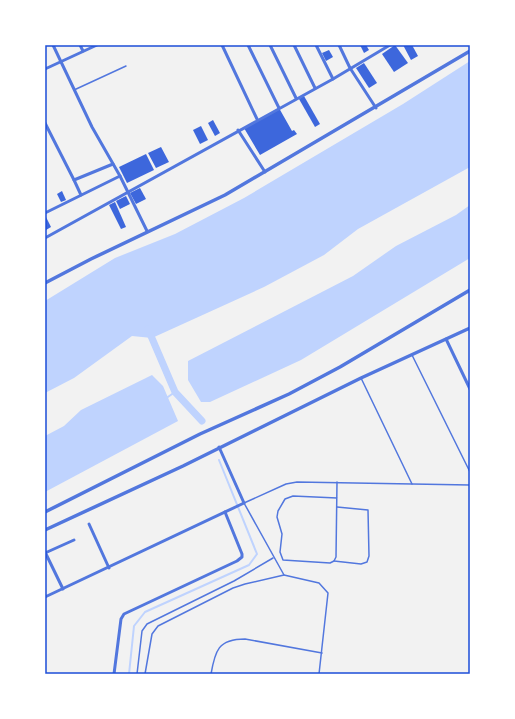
<svg xmlns="http://www.w3.org/2000/svg" width="515" height="719" font-family="Commissioner,sans-serif">
  <rect width="100%" height="100%" fill="#f2f2f2"/>
  <!-- water -->
  <g fill="#bfd3fe">
    <path d="M470,61V167L358,229L324,255L264,287L152,338L132,336L74,378L45,393V301L115,258L175,234L244,198L403,104Z"/>
    <path d="M470,205V258L301,360L210,402H201L188,380V361L353,276L396,246L456,215Z"/>
    <path d="M152,375L163,386L178,421L45,492V436L64,426L81,410Z"/>
  </g>
  <g fill="none" stroke-linecap="round" stroke-linejoin="round">
    <!-- stream -->
    <g stroke="#bfd3fe" stroke-width="2">
      <path d="M165,399L175,392"/>
      <path d="M129,674L134,626L145,612L249,565L257,554L219,460"/>
    </g>
    <!-- canal -->
    <path stroke="#bfd3fe" stroke-width="7" d="M148,329L175,392L202,421"/>
  </g>
  <!-- building -->
  <g fill="#3d67dc">
    <path d="M360,45H366L369,50L364,53Z"/>
    <path d="M395,45L408,63L394,72L382,54Z"/>
    <path d="M403,45H412L418,56L411,60Z"/>
    <path d="M329,50L333,57L326,61L322,53Z"/>
    <path d="M364,63L377,83L369,88L356,68Z"/>
    <path d="M304,96L320,124L315,127L299,99Z"/>
    <path d="M279,108L292,131L294,130L297,134L260,155L244,128Z"/>
    <path d="M213,120L220,133L215,136L208,123Z"/>
    <path d="M201,126L208,140L200,144L193,130Z"/>
    <path d="M161,147L169,162L156,168L148,153Z"/>
    <path d="M146,154L154,170L127,183L119,167Z"/>
    <path d="M140,188L146,199L136,204L130,193Z"/>
    <path d="M62,191L66,200L61,202L57,194Z"/>
    <path d="M126,196L130,204L120,209L116,201Z"/>
    <path d="M115,202L126,227L121,229L109,205Z"/>
    <path d="M45,215L51,227L46,230L45,228Z"/>
  </g>
  <g fill="none" stroke-linecap="round" stroke-linejoin="round">
    <!-- service -->
    <g stroke="#5277de" stroke-width="1.5">
      <path d="M74,90L126,66"/>
      <path d="M412,355L470,472"/>
      <path d="M361,378L412,484"/>
      <path d="M337,498L293,496L285,499L278,511L277,517L282,534L280,552L283,560L330,563L334,561L336,557L337,482"/>
      <path d="M334,561L361,564L367,562L369,556L368,510L337,507"/>
      <path d="M137,674L142,631L147,624L234,581L273,558"/>
      <path d="M145,674L152,634L158,626L233,588L245,584L284,575"/>
      <path d="M211,674C215,651 218,639 245,639L322,653"/>
      <path d="M319,674L328,593L319,583L284,575L244,503L286,484L297,482L470,485"/>
    </g>
    <!-- minor -->
    <g stroke="#5277de" stroke-width="3">
      <path d="M53,45L92,127L120,176L147,231"/>
      <path d="M80,45L83,51"/>
      <path d="M222,45L257,119"/>
      <path d="M248,45L279,108"/>
      <path d="M270,45L296,98"/>
      <path d="M294,45L315,88"/>
      <path d="M316,45L333,79"/>
      <path d="M339,45L350,68L376,108"/>
      <path d="M45,69L97,45"/>
      <path d="M45,123L74,180L113,164"/>
      <path d="M238,130L265,172"/>
      <path d="M74,180L81,195"/>
      <path d="M45,213L120,176"/>
      <path d="M45,238L333,79L390,45"/>
      <path d="M446,339L470,389"/>
      <path d="M89,524L109,568"/>
      <path d="M45,552L63,589"/>
      <path d="M45,553L74,540"/>
      <path d="M45,597L244,503L219,447"/>
      <path d="M114,674L121,619L124,614L237,561L242,557V554L225,512"/>
    </g>
    <!-- tertiary -->
    <g stroke="#5277de" stroke-width="3.5">
      <path d="M45,283L91,259L225,195L470,51"/>
      <path d="M45,512L200,434L289,394L340,367L470,290"/>
      <path d="M45,530L183,466L361,378L470,328"/>
    </g>
  </g>
  <!-- border -->
  <rect width="515" height="719" fill="none" stroke="#ffffff" stroke-width="92"/>
  <rect x="46" y="46" width="423" height="627" fill="none" stroke="#1d4ed8" stroke-width="1.5"/>
</svg>
